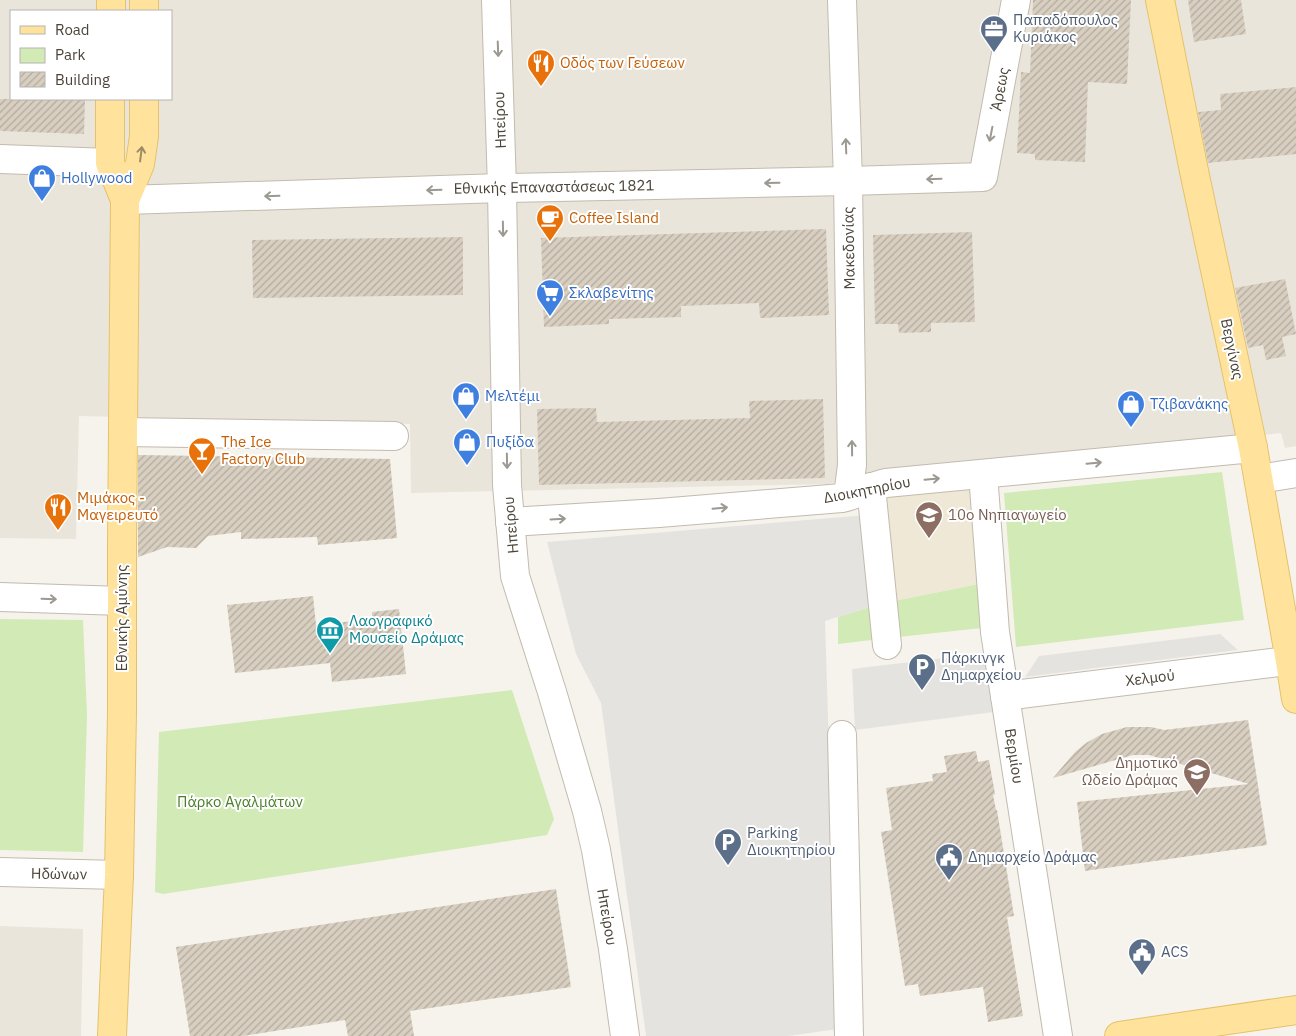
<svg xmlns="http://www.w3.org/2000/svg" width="1296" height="1036" font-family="'IBM Plex Sans',sans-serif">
  <defs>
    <pattern id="building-hatch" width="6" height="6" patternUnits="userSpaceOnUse" patternTransform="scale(1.25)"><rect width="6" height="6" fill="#d8cfc1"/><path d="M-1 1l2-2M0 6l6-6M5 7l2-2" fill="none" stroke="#b1aa9e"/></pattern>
  </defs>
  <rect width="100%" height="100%" fill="#f6f3ec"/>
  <!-- residential -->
  <g fill="#eae5da" fill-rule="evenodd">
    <path d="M0,0H1296V446L1285,448L1281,433L1225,439L966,461L827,484L411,493L410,424L79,416L76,539L0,538ZM11,11H171V99H11Z"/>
    <path d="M0,926L83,929L81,1036H0Z"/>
  </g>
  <!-- education -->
  <path fill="#efe8d6" d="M971,487L979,584L894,601L878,495Z"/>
  <!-- green -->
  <g fill="#d2eab5">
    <path d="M1222,472L1244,620L1016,647L1004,493Z"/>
    <path d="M979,584L982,628L898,637L894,601Z"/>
    <path d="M876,605L880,639L838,644V617Z"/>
    <path d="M0,619L83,620L87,715L83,852L0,850Z"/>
    <path d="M512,690L554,819L547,835L163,894L155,892L159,732Z"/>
  </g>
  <!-- parking -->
  <g fill="#e5e3e0">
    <path d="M867,515L876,605L825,621L838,1029L788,1036H646L601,703L576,654L547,542Z"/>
    <path d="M1220,634L1238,650L1025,677L1039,656Z"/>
    <path d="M985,653L994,712L855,730L852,669Z"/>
  </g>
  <!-- building -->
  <g fill="url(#building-hatch)">
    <path d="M1033,0H1131L1127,84L1088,82L1085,162L1035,160V154L1017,153L1021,72L1030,73Z"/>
    <path d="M1188,0H1241L1246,34L1194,42Z"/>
    <path d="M1296,87V154L1208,163L1198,112L1221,110L1220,94Z"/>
    <path d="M0,99H85L84,134L0,131Z"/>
    <path d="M826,229L829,315L760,318L759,303L681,306V317L609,319V324L544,327L541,238Z"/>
    <path d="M972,232L975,322L931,323V332L899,333L898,324H875L873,235Z"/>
    <path d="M463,237V295L253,298L252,240Z"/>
    <path d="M1285,279L1296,334L1282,337L1286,356L1266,360L1263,345L1248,348L1235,288Z"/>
    <path d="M823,399L825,478L539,485L537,409L596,408L597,422L750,418L749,401Z"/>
    <path d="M138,455L390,459L397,538L318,545L317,537L241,539V532L208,536L196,548L167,547L138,557Z"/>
    <path d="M313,596L316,625L372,619V612L399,609L406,674L332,682L330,663L235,673L227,605Z"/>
    <path d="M1248,720L1267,845L1085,871L1077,802L1249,784L1149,755H1133L1053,778L1075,752L1086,743L1102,734L1127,727H1151L1164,730Z"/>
    <path d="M976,751L978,762L989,760L995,794L993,795L996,810H997L1014,916L1007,917L1023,1016L988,1022L983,987L920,996L918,984L905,986L881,832L892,830L886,788L933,781L932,774L947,772L944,756Z"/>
    <path d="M556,889L571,987L410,1011L414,1036H348L345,1020L243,1036H190L176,947Z"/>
  </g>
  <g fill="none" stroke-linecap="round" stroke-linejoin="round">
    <!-- minor casing -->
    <g stroke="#c2bbae" stroke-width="30">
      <g id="minor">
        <path d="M496,0L502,188L507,485L515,576L552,692L587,811L596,850L613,949L625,1036"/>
        <path d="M842,0L848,181L852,465L848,496"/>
        <path d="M0,159L110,163"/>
        <path d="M125,200L502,188L848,181L983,177L1016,0"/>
        <path d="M123,432L394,436"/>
        <path d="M983,474L995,632L1058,1036"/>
        <path d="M1259,479L1296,473"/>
        <path d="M871,487L887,645"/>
        <path d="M510,522L659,513L842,498C857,495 871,486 886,483L1253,448"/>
        <path d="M0,597L122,601"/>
        <path d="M1005,696L1296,660"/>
        <path d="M842,735L849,1036"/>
        <path d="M0,872L119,875"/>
      </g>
    </g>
    <!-- major casing -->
    <g stroke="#e6c16a" stroke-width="30">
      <g id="major">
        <path d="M1160,0L1194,171L1253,448L1290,661L1296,699"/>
        <path d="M111,11V0"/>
        <path d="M144,11V0"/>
        <path d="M110,99V163L125,200L122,546V712L119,875L112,1036"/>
        <path d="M125,200L140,164L144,136V99"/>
        <path d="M1119,1036L1296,1010"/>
      </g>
    </g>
    <!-- minor -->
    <use href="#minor" stroke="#fff" stroke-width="28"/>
    <!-- major -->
    <use href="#major" stroke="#ffe39c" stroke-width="28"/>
  </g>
  <!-- one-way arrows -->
  <defs><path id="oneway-shaft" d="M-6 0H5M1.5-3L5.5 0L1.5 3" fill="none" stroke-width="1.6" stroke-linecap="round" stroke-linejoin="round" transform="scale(1.25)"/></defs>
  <g stroke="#9c9892">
    <use href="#oneway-shaft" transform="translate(498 49) rotate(88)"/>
    <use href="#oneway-shaft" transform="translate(991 134) rotate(101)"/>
    <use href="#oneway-shaft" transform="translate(846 146) rotate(-92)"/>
    <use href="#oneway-shaft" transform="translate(934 179) rotate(178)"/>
    <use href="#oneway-shaft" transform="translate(772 183) rotate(179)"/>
    <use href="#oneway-shaft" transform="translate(434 190) rotate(178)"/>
    <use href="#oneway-shaft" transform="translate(272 196) rotate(178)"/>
    <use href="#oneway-shaft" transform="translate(503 229) rotate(89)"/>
    <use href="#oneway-shaft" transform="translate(852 448) rotate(-91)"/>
    <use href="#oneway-shaft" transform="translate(507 461) rotate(89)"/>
    <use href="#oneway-shaft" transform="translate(1094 463) rotate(-5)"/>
    <use href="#oneway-shaft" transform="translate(932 479) rotate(-5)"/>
    <use href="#oneway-shaft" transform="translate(720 508) rotate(-5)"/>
    <use href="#oneway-shaft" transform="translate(558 519) rotate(-3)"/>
    <use href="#oneway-shaft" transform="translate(49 599) rotate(2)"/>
  </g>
  <use stroke="#9c8c66" href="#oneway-shaft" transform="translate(141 154) rotate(-83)"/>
  <!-- icons -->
  <defs>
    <g id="office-pin" transform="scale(1.4375)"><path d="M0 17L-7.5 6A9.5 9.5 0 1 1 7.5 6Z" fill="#5c6f8a" stroke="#fff"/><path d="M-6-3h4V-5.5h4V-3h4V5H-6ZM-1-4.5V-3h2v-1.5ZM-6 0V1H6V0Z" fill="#fff"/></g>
    <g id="restaurant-pin" transform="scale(1.4375)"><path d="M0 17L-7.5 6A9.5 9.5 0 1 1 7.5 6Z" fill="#e8710a" stroke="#fff"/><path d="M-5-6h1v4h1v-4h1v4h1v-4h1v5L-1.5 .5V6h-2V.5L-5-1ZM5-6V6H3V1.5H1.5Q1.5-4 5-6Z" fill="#fff"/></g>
    <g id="shop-pin" transform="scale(1.4375)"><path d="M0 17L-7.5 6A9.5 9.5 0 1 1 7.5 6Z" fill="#3f7fe0" stroke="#fff"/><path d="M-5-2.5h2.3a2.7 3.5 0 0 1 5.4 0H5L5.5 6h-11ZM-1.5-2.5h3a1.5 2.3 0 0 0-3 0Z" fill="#fff"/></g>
    <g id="cafe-pin" transform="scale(1.4375)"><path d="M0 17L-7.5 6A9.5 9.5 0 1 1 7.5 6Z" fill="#e8710a" stroke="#fff"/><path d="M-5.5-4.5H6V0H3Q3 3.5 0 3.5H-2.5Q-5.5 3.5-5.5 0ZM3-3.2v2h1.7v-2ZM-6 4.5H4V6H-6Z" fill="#fff"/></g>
    <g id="supermarket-pin" transform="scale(1.4375)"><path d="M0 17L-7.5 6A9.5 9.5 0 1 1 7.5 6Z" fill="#3f7fe0" stroke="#fff"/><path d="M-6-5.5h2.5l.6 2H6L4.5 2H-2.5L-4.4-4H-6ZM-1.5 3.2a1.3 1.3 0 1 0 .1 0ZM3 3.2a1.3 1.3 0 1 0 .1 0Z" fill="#fff"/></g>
    <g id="bar-pin" transform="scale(1.4375)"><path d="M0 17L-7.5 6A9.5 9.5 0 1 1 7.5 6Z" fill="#e8710a" stroke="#fff"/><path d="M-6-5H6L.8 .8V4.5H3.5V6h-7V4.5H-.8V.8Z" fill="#fff"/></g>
    <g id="school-pin" transform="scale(1.4375)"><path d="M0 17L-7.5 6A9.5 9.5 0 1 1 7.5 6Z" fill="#8d6e63" stroke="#fff"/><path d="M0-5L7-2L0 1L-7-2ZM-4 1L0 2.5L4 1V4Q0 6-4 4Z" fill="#fff"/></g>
    <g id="museum-pin" transform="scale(1.4375)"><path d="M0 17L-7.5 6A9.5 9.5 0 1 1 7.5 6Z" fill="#0f9aa8" stroke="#fff"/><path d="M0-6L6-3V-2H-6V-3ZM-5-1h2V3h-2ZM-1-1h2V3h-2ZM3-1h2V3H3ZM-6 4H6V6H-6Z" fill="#fff"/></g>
    <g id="parking-pin" transform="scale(1.4375)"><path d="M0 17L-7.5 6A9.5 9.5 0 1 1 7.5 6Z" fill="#5c6f8a" stroke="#fff"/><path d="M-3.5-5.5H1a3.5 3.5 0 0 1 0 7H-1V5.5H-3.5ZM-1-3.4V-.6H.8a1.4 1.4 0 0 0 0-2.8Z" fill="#fff"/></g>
    <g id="civic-pin" transform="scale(1.4375)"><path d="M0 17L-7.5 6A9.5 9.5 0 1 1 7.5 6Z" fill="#5c6f8a" stroke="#fff"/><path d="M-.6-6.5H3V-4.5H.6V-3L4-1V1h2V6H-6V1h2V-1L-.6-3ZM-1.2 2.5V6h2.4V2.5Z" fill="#fff"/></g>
  </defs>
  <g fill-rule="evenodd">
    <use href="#office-pin" x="994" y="29"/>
    <use href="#restaurant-pin" x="541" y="63"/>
    <use href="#shop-pin" x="42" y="178"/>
    <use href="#cafe-pin" x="550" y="218"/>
    <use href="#supermarket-pin" x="550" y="293"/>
    <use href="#shop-pin" x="466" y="396"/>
    <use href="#shop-pin" x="1131" y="404"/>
    <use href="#shop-pin" x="467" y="442"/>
    <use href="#bar-pin" x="202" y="451"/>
    <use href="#restaurant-pin" x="58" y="507"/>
    <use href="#school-pin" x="929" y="515"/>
    <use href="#museum-pin" x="330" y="630"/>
    <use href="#parking-pin" x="922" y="667"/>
    <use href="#school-pin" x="1197" y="772"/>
    <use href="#parking-pin" x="728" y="842"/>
    <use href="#civic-pin" x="949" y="857"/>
    <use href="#civic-pin" x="1142" y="952"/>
  </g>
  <g text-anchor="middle" stroke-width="4" stroke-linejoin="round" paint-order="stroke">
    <!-- service labels -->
    <g font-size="15" fill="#4e5e75" stroke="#fff" text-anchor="start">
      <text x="1013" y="25">Παπαδόπουλος<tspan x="1013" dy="17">Κυριάκος</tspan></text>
      <text x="941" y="663">Πάρκινγκ<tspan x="941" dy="17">Δημαρχείου</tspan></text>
      <text x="747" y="838">Parking<tspan x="747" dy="17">Διοικητηρίου</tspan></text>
      <text x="968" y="862">Δημαρχείο Δράμας</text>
      <text x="1161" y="957">ACS</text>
    </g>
    <!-- food labels -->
    <g font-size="15" fill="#c56008" stroke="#fff" text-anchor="start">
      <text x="560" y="68">Οδός των Γεύσεων</text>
      <text x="569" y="223">Coffee Island</text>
      <text x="221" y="447">The Ice<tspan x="221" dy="17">Factory Club</tspan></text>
      <text x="77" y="503">Μιμάκος -<tspan x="77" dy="17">Μαγειρευτό</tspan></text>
    </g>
    <!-- street labels -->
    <g font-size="15" fill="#4b4439" stroke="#fff">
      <text transform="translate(1000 89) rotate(-79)" y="5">Άρεως</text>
      <text transform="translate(500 120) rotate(-92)" y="5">Ηπείρου</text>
      <text transform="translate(554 187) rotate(-1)" y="5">Εθνικής Επαναστάσεως 1821</text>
      <text transform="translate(849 248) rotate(-91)" y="5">Μακεδονίας</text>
      <text transform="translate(1232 349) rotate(78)" y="5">Βεργίνας</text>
      <text transform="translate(867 490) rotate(-11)" y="5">Διοικητηρίου</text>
      <text transform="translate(511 525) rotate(-95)" y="5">Ηπείρου</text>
      <text transform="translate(122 618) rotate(-90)" y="5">Εθνικής Αμύνης</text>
      <text transform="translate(1150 678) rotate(-7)" y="5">Χελμού</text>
      <text transform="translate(1014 756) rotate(81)" y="5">Βερμίου</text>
      <text transform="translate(59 874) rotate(1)" y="5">Ηδώνων</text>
      <text transform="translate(607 917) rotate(80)" y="5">Ηπείρου</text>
    </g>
    <!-- shop labels -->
    <g font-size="15" fill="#366cbe" stroke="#fff" text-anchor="start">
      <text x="61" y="183">Hollywood</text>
      <text x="569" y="298">Σκλαβενίτης</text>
      <text x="485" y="401">Μελτέμι</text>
      <text x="1150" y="409">Τζιβανάκης</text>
      <text x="486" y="447">Πυξίδα</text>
    </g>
    <!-- education labels -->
    <g font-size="15" fill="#785e54" stroke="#fff" text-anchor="start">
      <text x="948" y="520">10ο Νηπιαγωγείο</text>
      <text x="1178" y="768" text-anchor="end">Δημοτικό<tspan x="1178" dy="17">Ωδείο Δράμας</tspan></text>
    </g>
    <!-- culture labels -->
    <g font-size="15" fill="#0d838f" stroke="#fff" text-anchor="start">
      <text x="349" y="626">Λαογραφικό<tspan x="349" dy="17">Μουσείο Δράμας</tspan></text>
    </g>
    <!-- park labels -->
    <g font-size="15" fill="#4a7f2a" stroke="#fff">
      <text x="240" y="807">Πάρκο Αγαλμάτων</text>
    </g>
  </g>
  <!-- legend -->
  <rect x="10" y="10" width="162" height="90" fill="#ffffff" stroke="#b7b4b0"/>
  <rect x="20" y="26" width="25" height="8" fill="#ffe39c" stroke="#b7b4b0"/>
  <text x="55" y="35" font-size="15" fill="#4b4439">Road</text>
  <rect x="20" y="48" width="25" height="15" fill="#d2eab5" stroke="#b7b4b0"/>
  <text x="55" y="60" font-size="15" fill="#4b4439">Park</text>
  <rect x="20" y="72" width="25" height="15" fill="url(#building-hatch)" stroke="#b7b4b0"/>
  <text x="55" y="85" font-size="15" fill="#4b4439">Building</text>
</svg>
